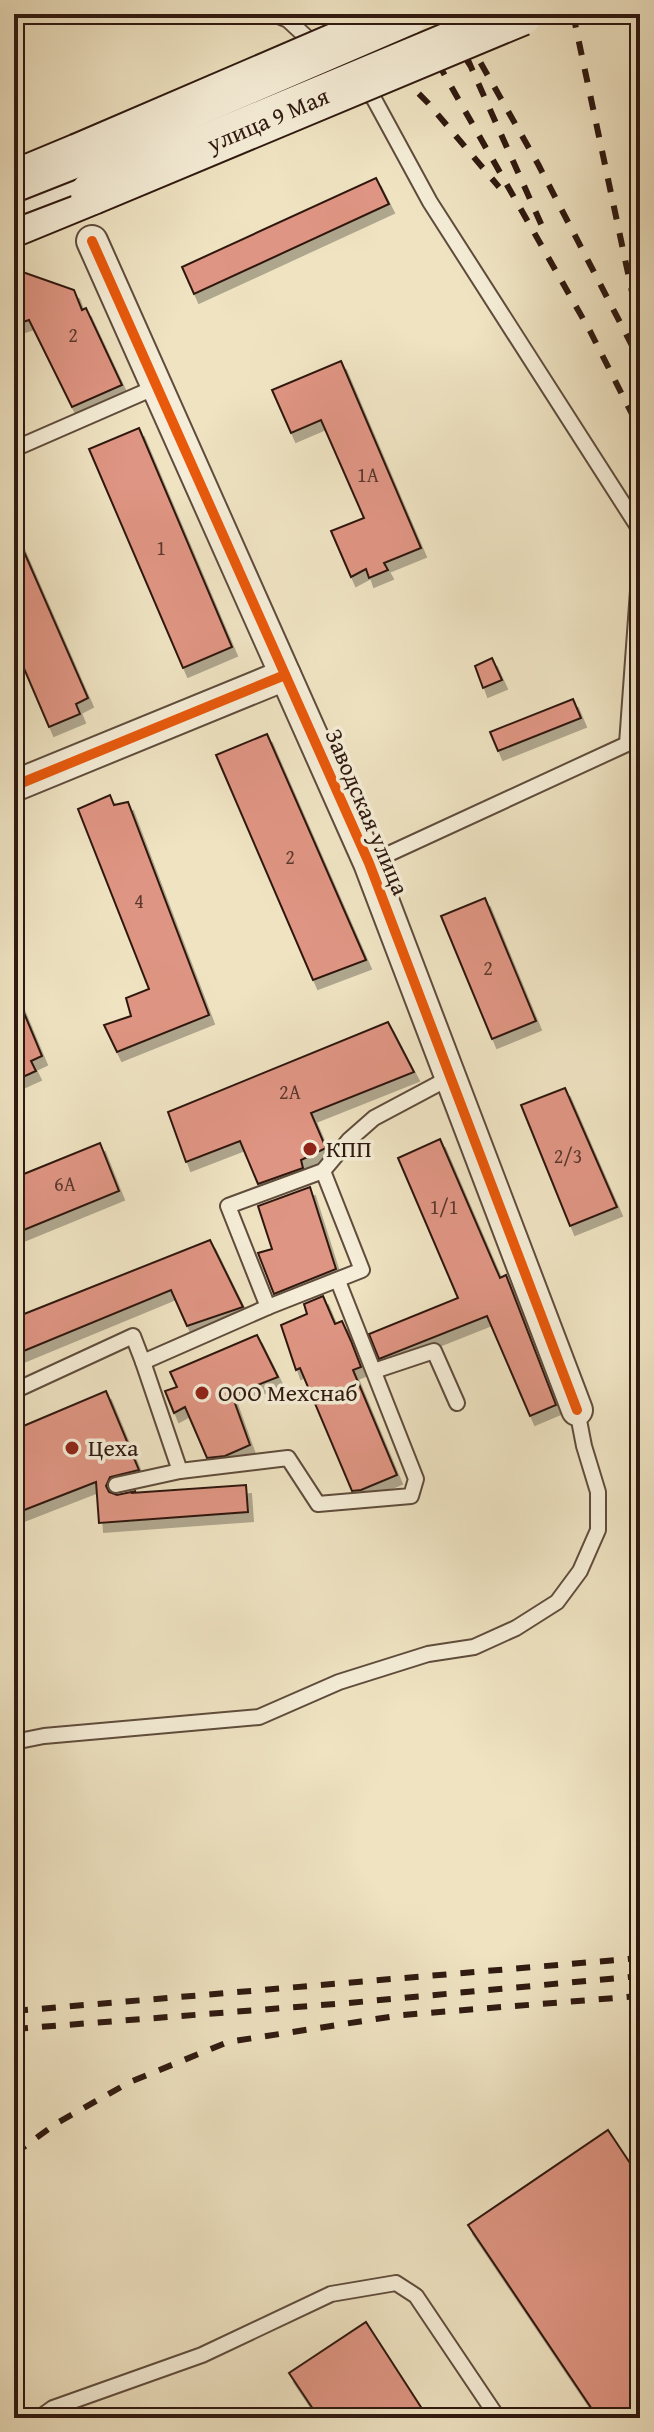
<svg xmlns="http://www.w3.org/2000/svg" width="654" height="2432" font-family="'Gentium Book Plus',serif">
  <defs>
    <filter id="shadow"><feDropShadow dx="5" dy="9" stdDeviation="0" flood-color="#0004"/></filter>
  </defs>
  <rect width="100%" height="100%" fill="#efe3c2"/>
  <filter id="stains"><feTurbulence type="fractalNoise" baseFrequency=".0025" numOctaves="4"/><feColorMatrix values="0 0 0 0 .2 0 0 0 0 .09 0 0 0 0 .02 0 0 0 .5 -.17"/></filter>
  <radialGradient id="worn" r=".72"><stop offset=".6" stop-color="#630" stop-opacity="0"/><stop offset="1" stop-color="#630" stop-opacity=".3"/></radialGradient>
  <!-- building -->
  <g fill="#df9583" stroke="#2f1910" stroke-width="2" filter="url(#shadow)">
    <path d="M376,178L389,204L194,294L182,267Z"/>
    <path d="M14,269L74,290L82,310L86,308L122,385L72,407L29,320L14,325Z"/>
    <path d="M341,361L421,548L384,563L388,570L369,578L366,569L351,577L331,531L364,518L321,420L291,433L272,390Z"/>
    <path d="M139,428L232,647L183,668L89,449Z"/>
    <path d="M14,529L88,698L76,704L80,714L49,727L14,645Z"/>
    <path d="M492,658L502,680L483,688L475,666Z"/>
    <path d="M573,699L581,718L498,751L490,732Z"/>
    <path d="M267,734L366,960L313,980L216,755Z"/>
    <path d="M110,795L114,805L128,802L209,1015L117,1052L104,1025L131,1016L126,998L149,989L78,809Z"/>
    <path d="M485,898L536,1021L492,1039L441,916Z"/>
    <path d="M14,989L42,1056L31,1061L36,1071L14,1081Z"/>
    <path d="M388,1022L414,1072L311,1113L326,1148L301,1160L303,1168L258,1184L240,1141L186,1162L168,1112Z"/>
    <path d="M565,1088L617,1207L570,1226L521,1105Z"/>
    <path d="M440,1139L500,1278L506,1275L556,1405L530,1416L487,1316L379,1359L369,1334L458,1298L398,1158Z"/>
    <path d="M100,1143L119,1191L14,1234V1178Z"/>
    <path d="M310,1187L336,1269L274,1294L258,1253L272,1249L258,1206Z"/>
    <path d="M210,1240L243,1307L187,1326L171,1290L14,1355V1318Z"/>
    <path d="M323,1296L335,1324L342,1321L351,1341L361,1367L353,1370L397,1475L361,1490L352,1491L300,1368L296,1370L281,1325L307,1314L304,1304Z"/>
    <path d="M257,1335L278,1377L232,1395L250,1445L225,1456L207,1458L185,1407L174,1413L165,1391L177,1387L170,1372Z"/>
    <path d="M106,1391L139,1470L110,1477L106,1486L109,1492L117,1495L136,1491L131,1493L246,1485L248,1512L99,1523L96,1482L14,1514V1430Z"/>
    <path d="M608,2130L640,2178V2418H598L468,2225Z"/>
    <path d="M366,2322L428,2418H319L289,2373Z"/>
  </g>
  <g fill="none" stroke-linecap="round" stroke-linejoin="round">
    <!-- service casing -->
    <g stroke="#5f4c3c" stroke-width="18">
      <g id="service">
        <path d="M273,14L288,20L316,46"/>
        <path d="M361,88L374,99L430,202L640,530"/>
        <path d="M14,449L156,387"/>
        <path d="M369,863L627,744L640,563"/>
        <path d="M323,1171L362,1270L268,1307L228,1206L323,1171L349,1140L374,1118L451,1077"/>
        <path d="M374,1371L434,1351L457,1403"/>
        <path d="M14,1391L133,1336L143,1362L268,1307"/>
        <path d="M180,1471L288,1458L318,1504L411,1496L416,1479L338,1281"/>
        <path d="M116,1485L180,1471L143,1362"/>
        <path d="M14,1742L44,1736L259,1717L339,1682L428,1654L474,1647L516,1628L557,1602L580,1571L598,1530V1492L584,1446L577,1410"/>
        <path d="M39,2418L53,2408L202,2355L331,2294L396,2283L416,2296L498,2418"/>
      </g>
    </g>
    <!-- minor casing -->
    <g stroke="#5f4c3c" stroke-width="34">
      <g id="minor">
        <path d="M92,241L369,863L577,1410"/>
        <path d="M14,786L285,675"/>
      </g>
    </g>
    <!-- secondary casing -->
    <g stroke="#2f1910" stroke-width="46">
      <g id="secondary">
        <path d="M14,182L79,155"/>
        <path d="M14,225L92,193"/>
      </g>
    </g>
    <!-- service -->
    <use href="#service" stroke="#f5edd7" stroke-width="14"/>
    <!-- minor -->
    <use href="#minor" stroke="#f5edd7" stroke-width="30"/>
    <!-- secondary -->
    <use href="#secondary" stroke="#f5edd7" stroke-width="42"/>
    <!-- tram -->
    <g stroke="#2f1910" stroke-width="2">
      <path d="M14,204L90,174L466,14"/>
      <path d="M14,218L98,186L500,14"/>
    </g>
    <!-- rail -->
    <g stroke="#2f1910" stroke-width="6" stroke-dasharray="14 14" stroke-linecap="butt">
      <path d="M340,14L428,103L499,187"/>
      <path d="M410,14L590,331L640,430"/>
      <path d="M436,14L470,65"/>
      <path d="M453,14L538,164L640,361"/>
      <path d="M573,14L632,292L640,313"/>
      <path d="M467,58L542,226"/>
      <path d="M14,2011L640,1958"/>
      <path d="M14,2029L348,2003L640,1976"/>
      <path d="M14,2154L57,2123L130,2082L228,2042L402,2015L640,1996"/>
    </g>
    <!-- secondary-bridge casing -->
    <g stroke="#2f1910" stroke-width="46" stroke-linecap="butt">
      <g id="secondary-bridge">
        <path d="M79,155L407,14"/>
        <path d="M92,193L521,14"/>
      </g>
    </g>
    <!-- secondary-bridge -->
    <use href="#secondary-bridge" stroke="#f5edd7" stroke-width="42"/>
    <!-- cycleway casing -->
    <g stroke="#f5edd7" stroke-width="15">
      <g id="cycleway">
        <path d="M92,241L369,863L577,1410"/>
        <path d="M14,786L285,675"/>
      </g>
    </g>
    <!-- cycleway -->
    <use href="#cycleway" stroke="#e8590c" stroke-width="10"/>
  </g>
  <!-- markers -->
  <g fill="#8f2418" stroke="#f5edd7" stroke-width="3">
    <circle cx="310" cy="1149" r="8"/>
    <circle cx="202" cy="1393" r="8"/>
    <circle cx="72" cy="1448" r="8"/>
  </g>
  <g text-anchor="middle" stroke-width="7" stroke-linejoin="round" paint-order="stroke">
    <!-- number labels -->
    <g font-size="20" fill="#5b382d">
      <text x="73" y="342">2</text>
      <text x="368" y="482">1А</text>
      <text x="161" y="555">1</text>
      <text x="290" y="864">2</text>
      <text x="139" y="908">4</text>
      <text x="488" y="975">2</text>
      <text x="290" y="1099">2А</text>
      <text x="568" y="1163">2/3</text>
      <text x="65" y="1191">6А</text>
      <text x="444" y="1214">1/1</text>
    </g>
    <!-- street labels -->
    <g font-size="24" fill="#2f1910" stroke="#f5edd7">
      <text transform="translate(268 120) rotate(-23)" y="8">улица 9 Мая</text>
      <text transform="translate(367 812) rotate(67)" y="8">Заводская улица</text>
    </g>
    <!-- poi labels -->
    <g font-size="24" fill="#2f1910" stroke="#f5edd7" text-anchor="start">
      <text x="326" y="1157">КПП</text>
      <text x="218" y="1401">ООО Мехснаб</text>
      <text x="88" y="1456">Цеха</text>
    </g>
  </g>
  <!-- margin -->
  <rect width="654" height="2432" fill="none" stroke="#efe3c2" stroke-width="48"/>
  <rect x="16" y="16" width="622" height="2400" fill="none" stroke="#2f1910" stroke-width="4"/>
  <rect x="24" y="24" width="606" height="2384" fill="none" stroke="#2f1910" stroke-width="2"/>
  <rect width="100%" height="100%" filter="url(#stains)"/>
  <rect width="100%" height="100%" fill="url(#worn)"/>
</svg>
